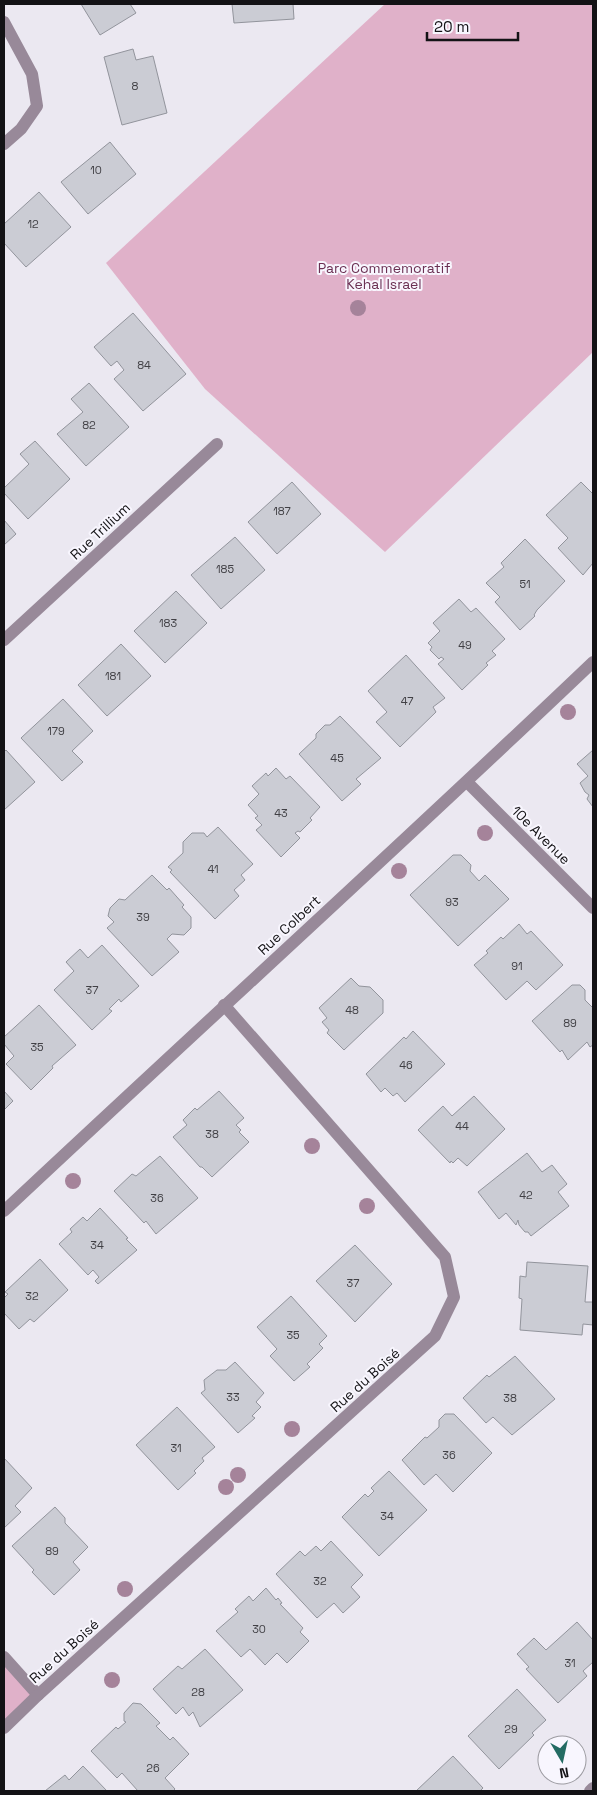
<svg xmlns="http://www.w3.org/2000/svg" width="597" height="1795" font-family="'Space Grotesk',sans-serif">
  <rect width="100%" height="100%" fill="#ebe8f1"/>
  <!-- green -->
  <g fill="#e0b1c9">
    <path d="M385,4H593V352L385,552L205,389L106,263Z"/>
    <path d="M4,1657L38,1695L4,1728Z"/>
  </g>
  <!-- building -->
  <g fill="#cbccd4" stroke="#92949c">
    <path d="M81,4H130L136,13L100,35Z"/>
    <path d="M232,4H293L294,19L234,23Z"/>
    <path d="M133,49L136,60L153,56L167,113L122,125L104,57Z"/>
    <path d="M110,142L136,174L88,214L61,182Z"/>
    <path d="M39,192L71,227L26,267L4,243V224Z"/>
    <path d="M133,313L186,374L143,411L114,379L124,370L117,361L111,366L94,347Z"/>
    <path d="M89,383L129,427L86,466L57,434L83,412L71,399Z"/>
    <path d="M35,441L70,479L28,519L4,493V488L29,464L20,454Z"/>
    <path d="M292,482L321,514L277,554L248,522Z"/>
    <path d="M581,482L593,494V563L583,575L558,548L568,538L546,515Z"/>
    <path d="M4,520L16,534L4,545Z"/>
    <path d="M235,537L265,570L221,609L191,575Z"/>
    <path d="M525,539L565,581L537,610L534,615L535,616L520,630L495,602L500,597L486,583L504,567L501,563Z"/>
    <path d="M176,591L207,623L165,663L134,631Z"/>
    <path d="M459,599L471,612L476,608L505,639L492,651L496,655L486,663L488,665L462,690L438,664L444,659L441,657L439,659L430,650L432,647L428,643L440,631L433,623Z"/>
    <path d="M121,644L151,676L107,716L78,685Z"/>
    <path d="M406,655L445,698L433,707L436,712L400,747L376,722L387,712L368,691Z"/>
    <path d="M63,699L93,731L72,751L83,762L62,781L21,738Z"/>
    <path d="M340,716L381,758L356,779L361,784L342,801L299,754L316,738V734L325,725H330Z"/>
    <path d="M6,750L35,782L4,810V752Z"/>
    <path d="M593,750V807L587,799L589,795L585,792L580,783L588,776L577,764Z"/>
    <path d="M276,768L286,779L290,776L320,807L310,818L312,820L300,832L298,831L295,833L300,838L281,857L256,830L262,825L255,818L258,816L248,805L259,794L252,786L266,773L268,776Z"/>
    <path d="M218,827L253,864L241,875L245,880L234,890L239,896L215,919L170,872L172,870L168,867L183,853V842L192,833H204L207,837Z"/>
    <path d="M453,855H461L471,865L470,871L479,881L485,875L509,899L458,946L410,895Z"/>
    <path d="M152,875L167,890L169,888L184,905L182,907L191,917V928L184,935L172,934L167,939L179,952L152,976L107,928L114,922L108,916L110,908L119,899L125,900Z"/>
    <path d="M519,924L527,934L531,931L563,965L536,990L527,981L506,1000L474,965L488,953L486,951L501,937L503,939Z"/>
    <path d="M102,945L139,986L121,1002L119,999L109,1009L112,1011L92,1030L54,990L74,971L66,962L80,949L88,958Z"/>
    <path d="M351,978L359,986L370,987L383,1000V1013L344,1050L327,1033L329,1030L322,1022L327,1018L319,1008Z"/>
    <path d="M572,985H580L585,990V1000L593,1008V1045L590,1047L587,1042L568,1060L562,1050L560,1052L532,1021Z"/>
    <path d="M39,1005L76,1045L52,1066L53,1068L31,1090L6,1064L14,1056L4,1044V1037Z"/>
    <path d="M413,1031L445,1064L405,1102L397,1093L393,1096L385,1088L381,1092L366,1074L404,1037L406,1039Z"/>
    <path d="M4,1091L13,1101L4,1110Z"/>
    <path d="M219,1091L244,1118L236,1125L241,1130L239,1132L249,1142L212,1177L202,1167H200L173,1137L187,1125L183,1120L195,1108L197,1110Z"/>
    <path d="M474,1096L505,1129L467,1166L458,1158L453,1163L451,1161L450,1163L418,1130L443,1106L452,1116Z"/>
    <path d="M527,1153L542,1172L552,1165L567,1184L558,1192L569,1206L531,1236L528,1232H525L519,1225L518,1220L516,1225L506,1213L499,1219L478,1192Z"/>
    <path d="M160,1156L198,1198L156,1234L146,1221L144,1223L114,1191L132,1174L136,1176Z"/>
    <path d="M100,1208L128,1238L126,1239L137,1250L98,1284L95,1281L99,1277L93,1270L88,1275L59,1244L72,1232L70,1229L83,1217L87,1221Z"/>
    <path d="M355,1245L392,1284L355,1322L316,1281Z"/>
    <path d="M40,1259L68,1290L34,1322L30,1319L19,1329L4,1313V1298L8,1294L5,1292Z"/>
    <path d="M527,1262L588,1266L585,1302H593V1325L583,1324L582,1335L520,1330L522,1299L519,1298L520,1276L526,1277Z"/>
    <path d="M291,1296L327,1336L319,1344L323,1348L307,1364L310,1367L294,1381L270,1356L277,1349L257,1327Z"/>
    <path d="M515,1356L555,1399L512,1435L493,1417L486,1423L463,1398L487,1375L489,1377Z"/>
    <path d="M235,1362L264,1393L256,1402L261,1407L252,1416L255,1418L238,1433L201,1393L205,1390L204,1380L217,1370H226Z"/>
    <path d="M177,1407L215,1447L202,1458L204,1461L194,1471L196,1473L178,1490L136,1445Z"/>
    <path d="M445,1414H454L492,1453L453,1492L436,1474L424,1485L402,1460L425,1437L427,1438L439,1427V1420Z"/>
    <path d="M4,1458L32,1488L15,1506L21,1512L4,1528Z"/>
    <path d="M389,1471L427,1510L379,1556L342,1517L365,1494L368,1497L374,1491L371,1488Z"/>
    <path d="M55,1507L65,1518V1523L88,1547L73,1562L80,1570L54,1595L32,1572L34,1570L12,1546Z"/>
    <path d="M331,1541L363,1575L351,1587L360,1597L343,1613L334,1603L317,1618L276,1574L300,1551L305,1556L316,1546L321,1551Z"/>
    <path d="M266,1588L276,1600L278,1598L282,1603L280,1604L303,1628L300,1632L309,1641L287,1663L277,1653L265,1665L250,1649L241,1657L216,1631L238,1612L235,1609L249,1596L253,1601Z"/>
    <path d="M577,1622L593,1640V1662L583,1671L587,1676L558,1703L526,1669L529,1667L517,1654L534,1638L546,1650Z"/>
    <path d="M205,1649L243,1690L200,1727L193,1712L189,1716L183,1707L176,1714L153,1689L178,1666L182,1669Z"/>
    <path d="M517,1689L546,1720L532,1733L534,1735L499,1769L468,1736Z"/>
    <path d="M133,1703L141,1704L160,1723L156,1726L170,1740L173,1737L189,1754L165,1778L175,1789L173,1791H138L122,1773L117,1778L91,1751L116,1727L118,1729L126,1722L124,1721V1713Z"/>
    <path d="M453,1756L483,1788L480,1791H416Z"/>
    <path d="M83,1766L107,1791H45L65,1775L69,1780Z"/>
  </g>
  <g fill="none" stroke-linecap="round" stroke-linejoin="round">
    <!-- minor -->
    <g stroke="#988999" stroke-width="12">
      <path d="M4,22L32,74L37,106L21,129L4,144"/>
      <path d="M4,640L217,444"/>
      <path d="M467,782L593,908"/>
      <path d="M4,1211C200,1027 399,847 593,662"/>
      <path d="M4,1657L38,1695"/>
      <path d="M4,1728L38,1695L435,1336L454,1297L445,1257L224,1005"/>
      <path d="M590,1791L593,1788"/>
    </g>
  </g>
  <!-- trees -->
  <g fill="#a5839a">
    <circle cx="358" cy="308" r="8"/>
    <circle cx="568" cy="712" r="8"/>
    <circle cx="485" cy="833" r="8"/>
    <circle cx="399" cy="871" r="8"/>
    <circle cx="312" cy="1146" r="8"/>
    <circle cx="73" cy="1181" r="8"/>
    <circle cx="367" cy="1206" r="8"/>
    <circle cx="292" cy="1429" r="8"/>
    <circle cx="238" cy="1475" r="8"/>
    <circle cx="226" cy="1487" r="8"/>
    <circle cx="125" cy="1589" r="8"/>
    <circle cx="112" cy="1680" r="8"/>
  </g>
  <g text-anchor="middle" stroke-width="4" stroke-linejoin="round" paint-order="stroke">
    <!-- number labels -->
    <g font-size="11" fill="#414045">
      <text x="135" y="90">8</text>
      <text x="96" y="174">10</text>
      <text x="33" y="228">12</text>
      <text x="144" y="369">84</text>
      <text x="89" y="429">82</text>
      <text x="282" y="515">187</text>
      <text x="225" y="573">185</text>
      <text x="525" y="588">51</text>
      <text x="168" y="627">183</text>
      <text x="465" y="649">49</text>
      <text x="113" y="680">181</text>
      <text x="407" y="705">47</text>
      <text x="56" y="735">179</text>
      <text x="337" y="762">45</text>
      <text x="281" y="817">43</text>
      <text x="213" y="873">41</text>
      <text x="452" y="906">93</text>
      <text x="143" y="921">39</text>
      <text x="517" y="970">91</text>
      <text x="92" y="994">37</text>
      <text x="352" y="1014">48</text>
      <text x="570" y="1027">89</text>
      <text x="37" y="1051">35</text>
      <text x="406" y="1069">46</text>
      <text x="462" y="1130">44</text>
      <text x="212" y="1138">38</text>
      <text x="526" y="1199">42</text>
      <text x="157" y="1202">36</text>
      <text x="97" y="1249">34</text>
      <text x="353" y="1287">37</text>
      <text x="32" y="1300">32</text>
      <text x="293" y="1339">35</text>
      <text x="233" y="1401">33</text>
      <text x="510" y="1402">38</text>
      <text x="176" y="1452">31</text>
      <text x="449" y="1459">36</text>
      <text x="387" y="1520">34</text>
      <text x="52" y="1555">89</text>
      <text x="320" y="1585">32</text>
      <text x="259" y="1633">30</text>
      <text x="570" y="1667">31</text>
      <text x="198" y="1696">28</text>
      <text x="511" y="1733">29</text>
      <text x="153" y="1772">26</text>
    </g>
    <!-- park labels -->
    <g font-size="14" fill="#6b3053" stroke="#f8f6fe">
      <text x="384" y="273">Parc Commemoratif<tspan x="384" dy="16">Kehal Israel</tspan></text>
    </g>
    <!-- street labels -->
    <g font-size="14" fill="#131215" stroke="#f8f6fe">
      <text transform="translate(100 531) rotate(-43)" y="5">Rue Trillium</text>
      <text transform="translate(541 835) rotate(45)" y="5">10e Avenue</text>
      <text transform="translate(289 925) rotate(-43)" y="5">Rue Colbert</text>
      <text transform="translate(365 1380) rotate(-42)" y="5">Rue du Boisé</text>
      <text transform="translate(64 1651) rotate(-42)" y="5">Rue du Boisé</text>
    </g>
  </g>
  <!-- border -->
  <rect width="597" height="1795" fill="none" stroke="#131215" stroke-width="10"/>
  <!-- north arrow -->
  <g transform="translate(562 1760) rotate(171)"><circle r="24" fill="#f8f6fe" stroke="#9c9ba1"/>
  <path d="M0-4L9 19L0 12L-9 19Z" fill="#236b63"/>
  <text y="-8" font-size="14" font-weight="bold" text-anchor="middle" fill="#131215">N</text>
  </g>
  <!-- scale -->
  <path d="M427 32v8h91v-8" fill="none" stroke="#131215" stroke-width="2.5"/>
  <text x="434" y="32" font-size="15" fill="#131215" stroke="#f8f6fe" stroke-width="4" paint-order="stroke">20 m</text>
</svg>
